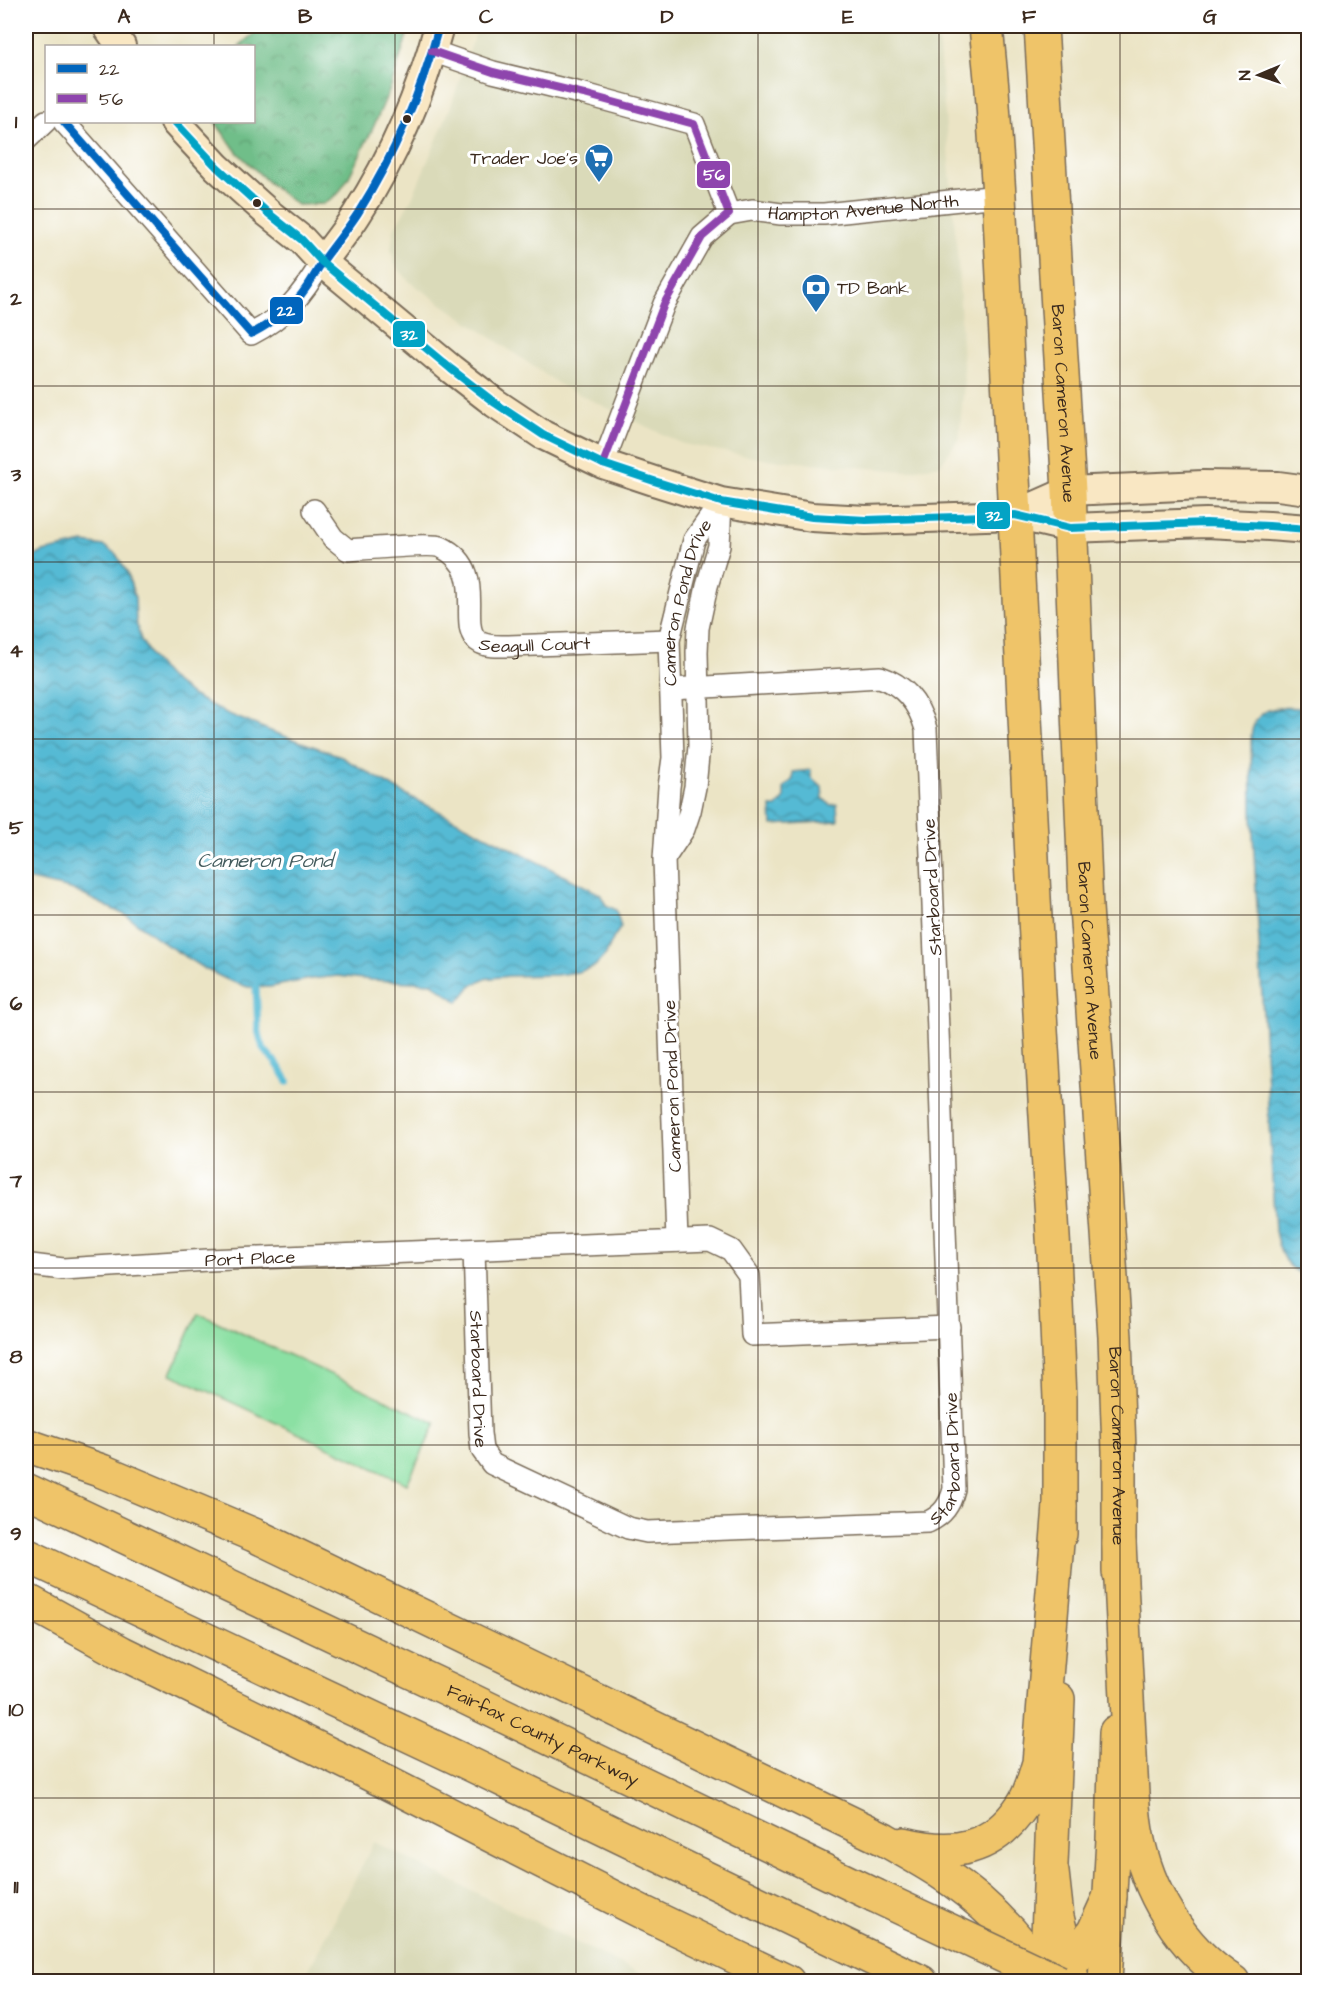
<svg xmlns="http://www.w3.org/2000/svg" width="1334" height="2007" font-family="'Architects Daughter',sans-serif">
  <defs>
    <pattern id="forest-crowns" width="20" height="18" patternUnits="userSpaceOnUse" patternTransform="scale(1.5)"><rect width="20" height="18" fill="#70be89"/><path d="M2 6a3 3 0 1 1 6 0M12 15a3 3 0 1 1 6 0" fill="none" stroke="#5d9b6f"/></pattern>
    <pattern id="water-waves" width="16" height="10" patternUnits="userSpaceOnUse" patternTransform="scale(1.5)"><rect width="16" height="10" fill="#55bad4"/><path d="M0 5q4-4 8 0t8 0" fill="none" stroke="#4897ab"/></pattern>
  </defs>
  <rect width="100%" height="100%" fill="#fff"/>
  <filter id="ink" filterUnits="userSpaceOnUse"><feTurbulence type="fractalNoise" baseFrequency=".0167" numOctaves="2"/><feDisplacementMap in="SourceGraphic" scale="12" xChannelSelector="R" yChannelSelector="G"/><feConvolveMatrix kernelMatrix="1 2 1 2 8 2 1 2 1" color-interpolation-filters="sRGB"/></filter>
  <filter id="wash" filterUnits="userSpaceOnUse"><feTurbulence type="fractalNoise" baseFrequency=".008" numOctaves="4" result="noise"/><feDisplacementMap in="SourceGraphic" scale="24" xChannelSelector="R" yChannelSelector="G"/><feGaussianBlur stdDeviation="1.35" result="paint"/><feColorMatrix in="noise" values="0 0 0 0 0 0 0 0 0 0 0 0 0 0 0 0 0 1.4 0 .05"/><feComposite in="paint" operator="in"/></filter>
  <g filter="url(#wash)">
    <rect width="100%" height="100%" fill="#ebe4c5"/>
    <!-- built -->
    <g fill="#dadab9">
      <path d="M478,26H937L958,263L964,385L959,438L940,465L904,471L764,459L683,444L562,386L410,282L395,265L391,249L394,229L412,198L451,106Z"/>
      <path d="M374,1842L654,1981H303Z"/>
    </g>
    <!-- forest -->
    <path fill="url(#forest-crowns)" stroke="#567454" stroke-width="1.5" d="M263,26H410L391,86L373,128L349,177L338,194L323,204L297,205L271,185L237,152L215,122H254V46H239Z"/>
    <!-- pitch -->
    <path fill="#8be0a3" stroke="#638560" stroke-width="1.5" d="M198,1313L436,1423L407,1484L171,1374Z"/>
    <!-- water -->
    <g fill="url(#water-waves)" stroke="#487279" stroke-width="1.5">
      <path d="M84,543L104,546L116,554L127,572L135,598L136,622L141,640L153,660L168,677L193,696L226,713L273,732L338,755L405,794L600,894L606,905L616,910L621,927L614,937L606,954L595,966L578,972L556,975L509,976L483,979L470,987L458,1002L432,983L372,980L338,976L311,979L270,987H248L230,981L203,968L165,944L127,916L104,905L71,889L26,879V561L43,552Z"/>
      <path d="M1308,708V1278C1285,1267 1280,1256 1275,1231L1252,817L1251,736C1256,702 1281,708 1308,708Z"/>
      <path d="M811,770V777L822,787L823,798L830,805L837,804L838,821L772,825L771,807H777L784,799V788L793,779V772Z"/>
    </g>
    <g fill="none" stroke-linecap="round" stroke-linejoin="round">
      <!-- stream -->
      <path stroke="#55bad4" stroke-width="7" d="M256,987L258,1030L263,1048L277,1064L288,1081"/>
    </g>
  </g>
  <g filter="url(#ink)">
    <g fill="none" stroke-linecap="round" stroke-linejoin="round">
      <!-- street casing -->
      <g stroke="#796b58" stroke-width="24">
        <g id="street">
          <path d="M432,51L493,72L584,94L694,124L729,214L702,237L664,304L603,464"/>
          <path d="M64,122L251,334C285,317 303,294 322,262"/>
          <path d="M26,140L46,121"/>
          <path id="s1" d="M729,214L752,210L781,214H824L999,196"/>
          <path id="s2" d="M314,510L333,538L348,550C363,549 432,543 441,547C492,571 453,629 481,643C489,647 500,646 509,646L669,640"/>
          <path d="M666,856L684,829L690,811L695,787L699,746L697,652L698,628L707,586L719,546L721,502"/>
          <path id="s3" d="M677,1241L664,859L669,787L673,758L669,640L694,540L721,502"/>
          <path id="s4" d="M474,1250L480,1433L482,1450L492,1464L628,1528L647,1532L928,1522C943,1515 950,1505 954,1489L939,1056L926,729C919,704 904,685 880,677L672,689"/>
          <path id="s5" d="M26,1263L31,1265L63,1269L208,1260L710,1240L731,1250L749,1275L752,1335L949,1327"/>
        </g>
      </g>
      <!-- secondary casing -->
      <g stroke="#796b58" stroke-width="32">
        <g id="secondary">
          <path d="M107,26L121,46"/>
          <path d="M175,122L217,167L268,213L302,240L322,262L451,369L495,403L543,435L603,464L654,481L721,502L812,517L866,520L1015,515L1070,528L1206,523L1269,526L1308,529"/>
          <path d="M322,262C334,246 347,230 357,214C395,155 421,93 439,26"/>
          <path d="M1015,515L1069,491L1203,485L1278,486L1308,490"/>
        </g>
      </g>
      <!-- primary casing -->
      <g stroke="#796b58" stroke-width="36">
        <g id="primary">
          <path d="M986,26L992,89L999,196L1038,978L1054,1254L1060,1399V1534"/>
          <path id="s6" d="M1041,26L1069,491L1086,907L1115,1337L1119,1451V1572"/>
          <path d="M1046,1982L1058,1699"/>
          <path d="M1105,1982L1113,1839L1116,1732"/>
        </g>
      </g>
      <!-- highway casing -->
      <g stroke="#796b58" stroke-width="36">
        <g id="highway">
          <path d="M26,1445L102,1471L254,1535L884,1839C903,1850 922,1860 940,1872C983,1900 1021,1938 1048,1982"/>
          <path id="s7" d="M26,1490L450,1690L874,1895"/>
          <path d="M1119,1543L1132,1794C1133,1806 1134,1819 1136,1831C1147,1891 1180,1948 1233,1982"/>
          <path d="M26,1555L468,1763L921,1982"/>
          <path d="M26,1600L122,1653L360,1769L646,1914L788,1982"/>
          <path d="M904,1844C953,1856 992,1851 1022,1806C1031,1794 1034,1778 1039,1763L1060,1506"/>
          <path d="M1052,1872L1057,1917L1073,1982"/>
          <path d="M1062,1978L1094,1931L1110,1896"/>
        </g>
      </g>
      <!-- street -->
      <use href="#street" stroke="#fff" stroke-width="21"/>
      <!-- secondary -->
      <use href="#secondary" stroke="#f9e7c3" stroke-width="28"/>
      <!-- primary -->
      <use href="#primary" stroke="#efc469" stroke-width="33"/>
      <!-- highway -->
      <use href="#highway" stroke="#efc469" stroke-width="33"/>
      <!-- highway-bridge casing -->
      <g stroke="#796b58" stroke-width="36" stroke-linecap="butt">
        <path id="highway-bridge" d="M874,1895L1059,1982"/>
      </g>
      <!-- highway-bridge -->
      <use href="#highway-bridge" stroke="#efc469" stroke-width="33"/>
      <!-- bus-1 casing -->
      <g stroke="#fff" stroke-width="12">
        <path id="bus-1" d="M64,122L251,334C272,323 292,309 306,288C312,280 317,270 323,261C334,245 347,230 358,213C395,154 421,93 439,26"/>
      </g>
      <!-- bus-2 casing -->
      <g stroke="#fff" stroke-width="12">
        <path id="bus-2" d="M432,51L493,72L584,94L694,124L729,214L702,237L664,304L603,464"/>
      </g>
      <!-- bus-3 casing -->
      <g stroke="#fff" stroke-width="12">
        <path id="bus-3" d="M175,122L217,167L268,213L302,240L322,262L451,369L495,403L543,435L603,464L654,481L721,502L812,517L866,520L1015,515L1070,528L1206,523L1269,526L1308,529"/>
      </g>
      <!-- bus-1 -->
      <use href="#bus-1" stroke="#0065bd" stroke-width="8"/>
      <!-- bus-2 -->
      <use href="#bus-2" stroke="#8e44ad" stroke-width="8"/>
      <!-- bus-3 -->
      <use href="#bus-3" stroke="#03a3c5" stroke-width="8"/>
    </g>
  </g>
  <!-- grid -->
  <path fill="none" stroke="#3b2a1e" stroke-width="1.5" stroke-opacity="0.55" d="M214,26V46M395,26V1982M576,26V1982M758,26V1982M939,26V1982M1120,26V1982M214,122V1982M26,209H1308M26,386H1308M26,562H1308M26,739H1308M26,915H1308M26,1092H1308M26,1268H1308M26,1445H1308M26,1621H1308M26,1798H1308"/>
  <!-- icons -->
  <defs>
    <g id="supermarket-pin" transform="scale(1.5)"><path d="M0 17L-7.5 6A9.5 9.5 0 1 1 7.5 6Z" fill="#1f6fb2" stroke="#fff"/><path d="M-6-5.5h2.5l.6 2H6L4.5 2H-2.5L-4.4-4H-6ZM-1.5 3.2a1.3 1.3 0 1 0 .1 0ZM3 3.2a1.3 1.3 0 1 0 .1 0Z" fill="#fff"/></g>
    <g id="bank-pin" transform="scale(1.5)"><path d="M0 17L-7.5 6A9.5 9.5 0 1 1 7.5 6Z" fill="#1f6fb2" stroke="#fff"/><path d="M-6-4H6V4H-6ZM0-2.3a2.3 2.3 0 1 0 0 4.6a2.3 2.3 0 1 0 0-4.6Z" fill="#fff"/></g>
  </defs>
  <g fill-rule="evenodd">
    <use href="#supermarket-pin" x="599" y="158"/>
    <use href="#bank-pin" x="816" y="288"/>
  </g>
  <!-- markers -->
  <g fill="#3b2a1e" stroke="#fff" stroke-width="2">
    <circle cx="407" cy="119" r="5"/>
    <circle cx="257" cy="203" r="5"/>
  </g>
  <g text-anchor="middle" stroke-width="6" stroke-linejoin="round" paint-order="stroke">
    <!-- poi labels -->
    <g font-size="18" fill="#3b2a1e" stroke="#fff" text-anchor="end">
      <text x="578" y="164">Trader Joe's</text>
      <text x="837" y="294" text-anchor="start">TD Bank</text>
    </g>
    <!-- street labels -->
    <g font-size="18" fill="#3b2a1e" stroke="#fff">
      <text dy="6" stroke="none"><textPath href="#s1" startOffset="135">Hampton Avenue North</textPath></text>
      <text dy="6" stroke="none"><textPath href="#s6" startOffset="378">Baron Cameron Avenue</textPath></text>
      <text dy="6" stroke="none"><textPath href="#s3" startOffset="642">Cameron Pond Drive</textPath></text>
      <text dy="6" stroke="none"><textPath href="#s2" startOffset="312">Seagull Court</textPath></text>
      <text transform="translate(932 887) rotate(-93)" y="6">Starboard Drive</text>
      <text dy="6" stroke="none"><textPath href="#s6" startOffset="936">Baron Cameron Avenue</textPath></text>
      <text transform="translate(672 1086) rotate(-92)" y="6">Cameron Pond Drive</text>
      <text dy="6" stroke="none"><textPath href="#s5" startOffset="225">Port Place</textPath></text>
      <text dy="6" stroke="none"><textPath href="#s4" startOffset="129">Starboard Drive</textPath></text>
      <text dy="6" stroke="none"><textPath href="#s6" startOffset="1422">Baron Cameron Avenue</textPath></text>
      <text dy="6" stroke="none"><textPath href="#s4" startOffset="740">Starboard Drive</textPath></text>
      <text dy="6" stroke="none"><textPath href="#s7" startOffset="572">Fairfax County Parkway</textPath></text>
    </g>
    <!-- water labels -->
    <g font-size="20" font-style="italic" fill="#445c5e" stroke="#fff">
      <text x="265" y="867">Cameron Pond</text>
    </g>
  </g>
  <g stroke="#fff" stroke-width="2">
    <rect x="696" y="160" width="35" height="29" rx="6" fill="#8e44ad"/>
    <rect x="269" y="296" width="35" height="29" rx="6" fill="#0065bd"/>
    <rect x="392" y="320" width="34" height="28" rx="6" fill="#03a3c5"/>
    <rect x="976" y="501" width="35" height="29" rx="6" fill="#03a3c5"/>
  </g>
  <g font-size="16" text-anchor="middle" font-weight="bold" fill="#fff">
    <text x="714" y="180">56</text>
    <text x="286" y="316">22</text>
    <text x="409" y="340">32</text>
    <text x="994" y="521">32</text>
  </g>
  <!-- margin -->
  <rect width="1334" height="2007" fill="none" stroke="#fff" stroke-width="66"/>
  <!-- legend -->
  <rect x="45" y="45" width="210" height="78" fill="#ffffff" stroke="#b1aaa5" stroke-width="1.5"/>
  <rect x="57" y="64" width="30" height="9" fill="#0065bd" stroke="#b1aaa5" stroke-width="1.5"/>
  <text x="99" y="75" font-size="18" fill="#3b2a1e">22</text>
  <rect x="57" y="94" width="30" height="9" fill="#8e44ad" stroke="#b1aaa5" stroke-width="1.5"/>
  <text x="99" y="105" font-size="18" fill="#3b2a1e">56</text>
  <!-- north arrow -->
  <g transform="translate(1259 75) rotate(268)" stroke="#ffffff" stroke-width="4.5" paint-order="stroke">
  <path d="M0-4.5L10 22L0 15L-10 22Z" fill="#3b2a1e"/>
  <text y="-9" font-size="16" font-weight="bold" text-anchor="middle" fill="#3b2a1e">N</text>
  </g>
  <rect x="33" y="33" width="1268" height="1941" fill="none" stroke="#3b2a1e" stroke-width="2"/>
  <g font-size="20" text-anchor="middle" font-weight="bold" fill="#3b2a1e">
    <text x="124" y="23">A</text>
    <text x="305" y="23">B</text>
    <text x="486" y="23">C</text>
    <text x="667" y="23">D</text>
    <text x="848" y="23">E</text>
    <text x="1029" y="23">F</text>
    <text x="1210" y="23">G</text>
    <text x="16" y="128">1</text>
    <text x="16" y="305">2</text>
    <text x="16" y="481">3</text>
    <text x="16" y="657">4</text>
    <text x="16" y="834">5</text>
    <text x="16" y="1010">6</text>
    <text x="16" y="1187">7</text>
    <text x="16" y="1363">8</text>
    <text x="16" y="1540">9</text>
    <text x="16" y="1716">10</text>
    <text x="16" y="1893">11</text>
  </g>
</svg>
